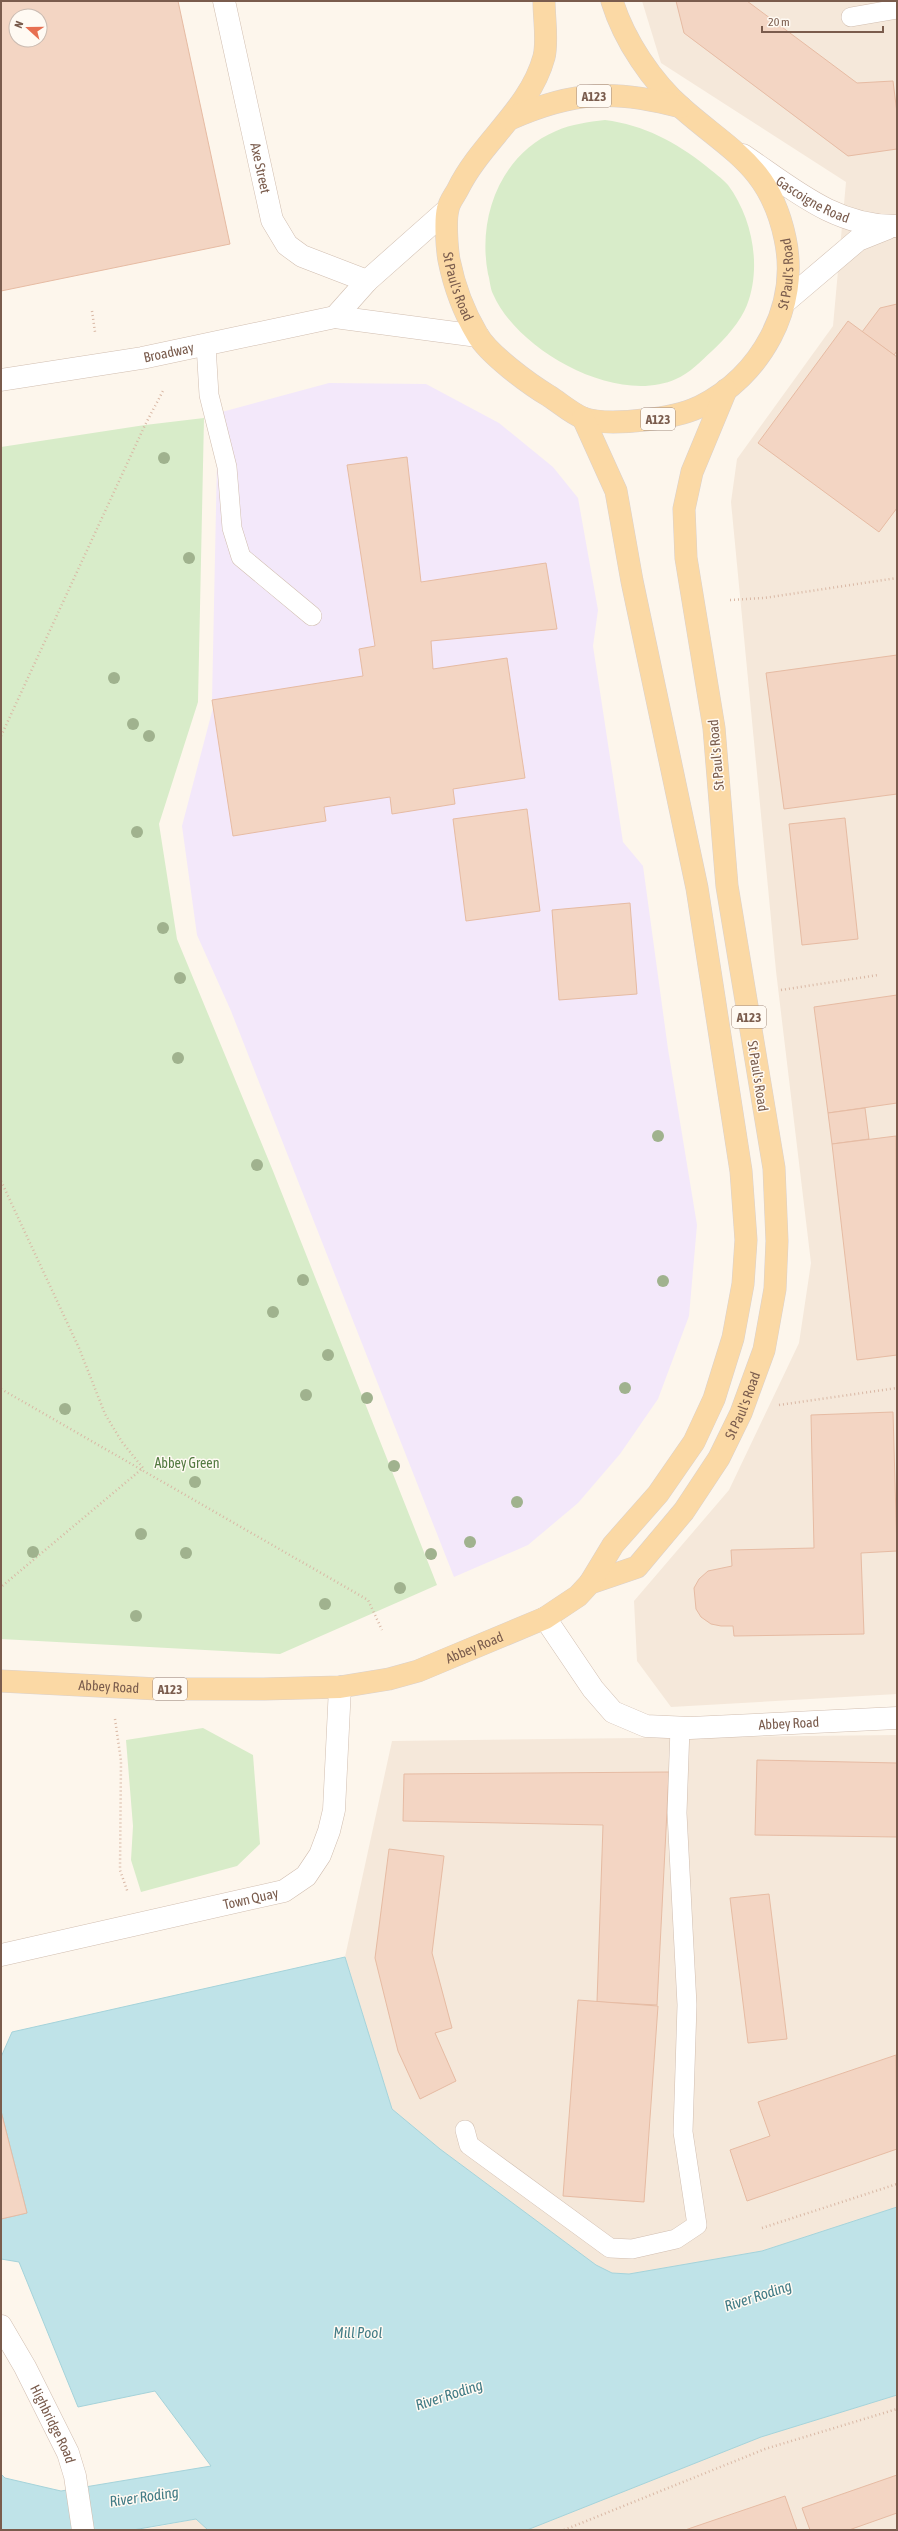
<svg xmlns="http://www.w3.org/2000/svg" width="898" height="2531" font-family="'Asap Condensed',sans-serif">
  <rect width="100%" height="100%" fill="#fdf6ec"/>
  <!-- residential -->
  <g fill="#f5e8da">
    <path d="M642,1H897V1694L671,1707L637,1661L634,1601L729,1490L799,1343L811,1263L776,971L731,502L737,459L833,326L846,182L661,63Z"/>
    <path d="M897,1735V2207L762,2251L629,2274L612,2273L596,2265L440,2149L392,2109L345,1957L392,1741Z"/>
    <path d="M897,2395V2530H527L761,2437Z"/>
    <path d="M196,2519L208,2530H133L151,2528Z"/>
  </g>
  <!-- education -->
  <path fill="#f3e8fa" d="M329,383L426,384L499,423L553,467L578,498L598,610L593,646L623,842L643,866L668,1049L697,1225L689,1316L658,1399L620,1454L578,1503L528,1545L454,1577L231,1011L197,935L182,826L214,704L212,700L218,413Z"/>
  <!-- green -->
  <g fill="#d8ecc9">
    <path d="M605,120C644,125 676,142 706,166C713,172 722,178 728,185C752,217 762,266 747,305C741,321 725,339 712,351C701,361 690,373 676,379C616,406 517,350 493,294C490,288 490,280 488,274C477,217 501,154 556,131C572,124 588,122 605,120Z"/>
    <path d="M204,418L198,702L159,824L177,939L273,1171L437,1585L280,1654L1,1639V447L145,425Z"/>
    <path d="M203,1728L253,1755L260,1844L237,1866L141,1892L131,1860L133,1826L126,1740Z"/>
  </g>
  <!-- water -->
  <path fill="#bfe3e8" stroke="#a5d3da" d="M345,1957L392,2109L440,2149L596,2265L612,2273L629,2274L762,2251L897,2207V2395L761,2437L527,2530H208L196,2519L133,2530H1V2474L5,2478L61,2491L211,2466L155,2391L78,2407L19,2262L1,2259V2219L27,2213L1,2111V2057L12,2032Z"/>
  <!-- building -->
  <g fill="#f3d5c3" stroke="#e6bba3" fill-rule="evenodd">
    <path d="M1,1H178L230,244L1,291ZM16,16H40V40H16Z"/>
    <path d="M676,1H747L857,83L893,81L897,113V149L848,156L684,33Z"/>
    <path d="M897,304V351L894,355L862,332L880,308Z"/>
    <path d="M848,321L897,357V508L879,532L758,443Z"/>
    <path d="M407,457L421,582L546,563L557,629L431,641L433,669L507,658L525,778L453,789L455,804L392,814L390,797L324,807L326,821L233,836L212,700L363,676L359,649L375,646L347,465Z"/>
    <path d="M897,655V794L784,809L766,673Z"/>
    <path d="M527,809L540,911L466,921L453,819Z"/>
    <path d="M845,818L858,939L802,945L789,824Z"/>
    <path d="M630,903L637,994L559,1000L552,910Z"/>
    <path d="M897,995V1103L828,1113L814,1007Z"/>
    <path d="M865,1108L869,1139L832,1144L828,1113Z"/>
    <path d="M896,1136L897,1355L857,1360L832,1144Z"/>
    <path d="M893,1412L897,1551L861,1553L864,1634L734,1636L733,1626H721L711,1624L701,1617L696,1609L694,1588L699,1579L708,1571L732,1566L731,1550L814,1548L811,1415Z"/>
    <path d="M757,1760L897,1763V1837L755,1835Z"/>
    <path d="M669,1772L657,2005L597,2002L603,1825L403,1821L404,1774Z"/>
    <path d="M389,1849L444,1856L432,1953L452,2028L435,2033L456,2081L420,2099L398,2051L375,1958Z"/>
    <path d="M769,1894L787,2039L748,2043L730,1898Z"/>
    <path d="M578,2000L658,2006L644,2202L563,2196Z"/>
    <path d="M896,2055L897,2149L747,2201L730,2150L770,2136L758,2102Z"/>
    <path d="M1,2111L27,2213L1,2219Z"/>
    <path d="M897,2475V2513L849,2530H810L802,2508Z"/>
    <path d="M785,2496L797,2530H685Z"/>
  </g>
  <g fill="none" stroke-linecap="round" stroke-linejoin="round">
    <!-- service casing -->
    <g stroke="#d1beb0" stroke-width="20">
      <g id="service">
        <path d="M851,17L897,9"/>
        <path d="M206,345L209,395L227,467L232,528L241,557L312,616"/>
        <path d="M465,2130L469,2145L610,2248L632,2249L676,2239L697,2225L683,2132L687,2005L677,1813L680,1728"/>
      </g>
    </g>
    <!-- minor casing -->
    <g stroke="#d1beb0" stroke-width="23">
      <g id="minor">
        <path id="s1" d="M224,1L272,220L287,245L302,256L367,281"/>
        <path id="s2" d="M545,1618L593,1689L613,1712L646,1726L690,1728L897,1718"/>
        <path id="s3" d="M1,1955L284,1891L306,1876L320,1855L329,1831L334,1810L340,1687"/>
        <path id="s4" d="M1,2326L25,2367L68,2453L75,2476L83,2530"/>
      </g>
    </g>
    <!-- tertiary casing -->
    <g stroke="#d1beb0" stroke-width="23">
      <g id="tertiary">
        <path id="s5" d="M743,155C792,188 835,227 897,226"/>
        <path d="M785,302L858,240L888,228"/>
        <path d="M335,317L367,281L447,210"/>
        <path id="s6" d="M1,380L142,358L335,317L478,336"/>
      </g>
    </g>
    <!-- primary casing -->
    <g stroke="#dad1cd" stroke-width="23">
      <g id="primary">
        <path id="s7" d="M544,1C544,18 548,41 544,57C530,109 481,142 458,189C455,195 449,202 448,209C445,220 447,249 449,260C454,285 464,312 477,334C488,354 529,384 549,396C560,403 571,413 583,418C598,424 628,422 644,420C663,418 682,415 699,407C761,376 800,307 785,238C770,167 732,152 683,109C652,82 624,40 612,1"/>
        <path d="M510,119C573,91 615,89 681,107"/>
        <path id="s8" d="M590,1583L637,1567L684,1511L719,1458L741,1413L764,1350L775,1289L777,1241L774,1168L727,886L714,728L686,558L684,509L692,472L726,390"/>
        <path id="s9" d="M1,1681L158,1689H264L340,1687L389,1679L418,1671L545,1618L578,1596L590,1583L613,1545L658,1494L694,1442L714,1399L733,1338L743,1284L746,1240L741,1171L697,888L632,581L616,491L583,418"/>
      </g>
    </g>
    <!-- path -->
    <g stroke="#d9b8a5" stroke-width="2.5" stroke-dasharray="1 3" stroke-linecap="butt">
      <path d="M92,311L95,332"/>
      <path d="M730,600L764,598L897,578"/>
      <path d="M1,736L145,425L164,389"/>
      <path d="M781,990L878,975"/>
      <path d="M1,1181L79,1348L105,1414L122,1442L143,1468L1,1587"/>
      <path d="M1,1389L368,1600L382,1630"/>
      <path d="M779,1405L897,1388"/>
      <path d="M115,1719L121,1761L120,1870L128,1893"/>
      <path d="M762,2228L897,2184"/>
      <path d="M564,2530L765,2449L897,2409"/>
    </g>
    <!-- service -->
    <use href="#service" stroke="#fff" stroke-width="19"/>
    <!-- minor -->
    <use href="#minor" stroke="#fff" stroke-width="22"/>
    <!-- tertiary -->
    <use href="#tertiary" stroke="#fff" stroke-width="22"/>
    <!-- primary -->
    <use href="#primary" stroke="#fbd9a5" stroke-width="22"/>
  </g>
  <!-- trees -->
  <g fill="#a0b28e">
    <circle cx="164" cy="458" r="6"/>
    <circle cx="189" cy="558" r="6"/>
    <circle cx="114" cy="678" r="6"/>
    <circle cx="133" cy="724" r="6"/>
    <circle cx="149" cy="736" r="6"/>
    <circle cx="137" cy="832" r="6"/>
    <circle cx="163" cy="928" r="6"/>
    <circle cx="180" cy="978" r="6"/>
    <circle cx="178" cy="1058" r="6"/>
    <circle cx="658" cy="1136" r="6"/>
    <circle cx="257" cy="1165" r="6"/>
    <circle cx="303" cy="1280" r="6"/>
    <circle cx="663" cy="1281" r="6"/>
    <circle cx="273" cy="1312" r="6"/>
    <circle cx="328" cy="1355" r="6"/>
    <circle cx="625" cy="1388" r="6"/>
    <circle cx="306" cy="1395" r="6"/>
    <circle cx="367" cy="1398" r="6"/>
    <circle cx="65" cy="1409" r="6"/>
    <circle cx="394" cy="1466" r="6"/>
    <circle cx="195" cy="1482" r="6"/>
    <circle cx="517" cy="1502" r="6"/>
    <circle cx="141" cy="1534" r="6"/>
    <circle cx="470" cy="1542" r="6"/>
    <circle cx="33" cy="1552" r="6"/>
    <circle cx="186" cy="1553" r="6"/>
    <circle cx="431" cy="1554" r="6"/>
    <circle cx="400" cy="1588" r="6"/>
    <circle cx="325" cy="1604" r="6"/>
    <circle cx="136" cy="1616" r="6"/>
  </g>
  <g text-anchor="middle" stroke-width="3" stroke-linejoin="round" paint-order="stroke">
    <!-- shield labels -->
    <g fill="#fffaf3" stroke="#a28b7f" stroke-width="1">
      <rect x="577" y="85" width="34" height="22" rx="3"/>
      <rect x="641" y="408" width="34" height="22" rx="3"/>
      <rect x="732" y="1006" width="34" height="22" rx="3"/>
      <rect x="153" y="1678" width="34" height="22" rx="3"/>
    </g>
    <g font-size="13" font-weight="bold" fill="#7a5c4d">
      <text x="594" y="101">A123</text>
      <text x="658" y="424">A123</text>
      <text x="749" y="1022">A123</text>
      <text x="170" y="1694">A123</text>
    </g>
    <!-- street labels -->
    <g font-size="14" fill="#7a5c4d" stroke="#fffaf3">
      <text dy="5" stroke="none"><textPath href="#s1" startOffset="171">Axe Street</textPath></text>
      <text dy="5" stroke="none"><textPath href="#s5" startOffset="83">Gascoigne Road</textPath></text>
      <text dy="5" stroke="none"><textPath href="#s7" startOffset="790">St Paul's Road</textPath></text>
      <text dy="5" stroke="none"><textPath href="#s7" startOffset="316">St Paul's Road</textPath></text>
      <text dy="5" stroke="none"><textPath href="#s6" startOffset="170">Broadway</textPath></text>
      <text transform="translate(716 755) rotate(-95)" y="5">St Paul's Road</text>
      <text transform="translate(758 1076) rotate(81)" y="5">St Paul's Road</text>
      <text dy="5" stroke="none"><textPath href="#s8" startOffset="244">St Paul's Road</textPath></text>
      <text dy="5" stroke="none"><textPath href="#s9" startOffset="480">Abbey Road</textPath></text>
      <text dy="5" stroke="none"><textPath href="#s9" startOffset="108">Abbey Road</textPath></text>
      <text dy="5" stroke="none"><textPath href="#s2" startOffset="295">Abbey Road</textPath></text>
      <text dy="5" stroke="none"><textPath href="#s3" startOffset="256">Town Quay</textPath></text>
      <text dy="5" stroke="none"><textPath href="#s4" startOffset="111">Highbridge Road</textPath></text>
    </g>
    <!-- park labels -->
    <g font-size="14" fill="#537a41" stroke="#fffaf3">
      <text x="187" y="1468">Abbey Green</text>
    </g>
    <!-- water labels -->
    <g font-size="15" font-style="italic" fill="#437c86" stroke="#fffaf3">
      <text transform="translate(758 2296) rotate(-18)" y="5">River Roding</text>
      <text x="358" y="2338">Mill Pool</text>
      <text transform="translate(449 2395) rotate(-18)" y="5">River Roding</text>
      <text transform="translate(144 2497) rotate(-8)" y="5">River Roding</text>
    </g>
  </g>
  <!-- border -->
  <rect width="898" height="2531" fill="none" stroke="#7a5c4d" stroke-width="4"/>
  <!-- north arrow -->
  <g transform="translate(28 28) rotate(291)"><circle r="19" fill="#fffaf3" stroke="#cabbb1"/>
  <path d="M0-3L7 15L0 10L-7 15Z" fill="#e76f51"/>
  <text y="-6" font-size="11" font-weight="bold" text-anchor="middle" fill="#7a5c4d">N</text>
  </g>
  <!-- scale -->
  <path d="M762 26v6h121v-6" fill="none" stroke="#7a5c4d" stroke-width="2"/>
  <text x="768" y="26" font-size="12" fill="#7a5c4d" stroke="#fffaf3" stroke-width="3" paint-order="stroke">20 m</text>
</svg>
